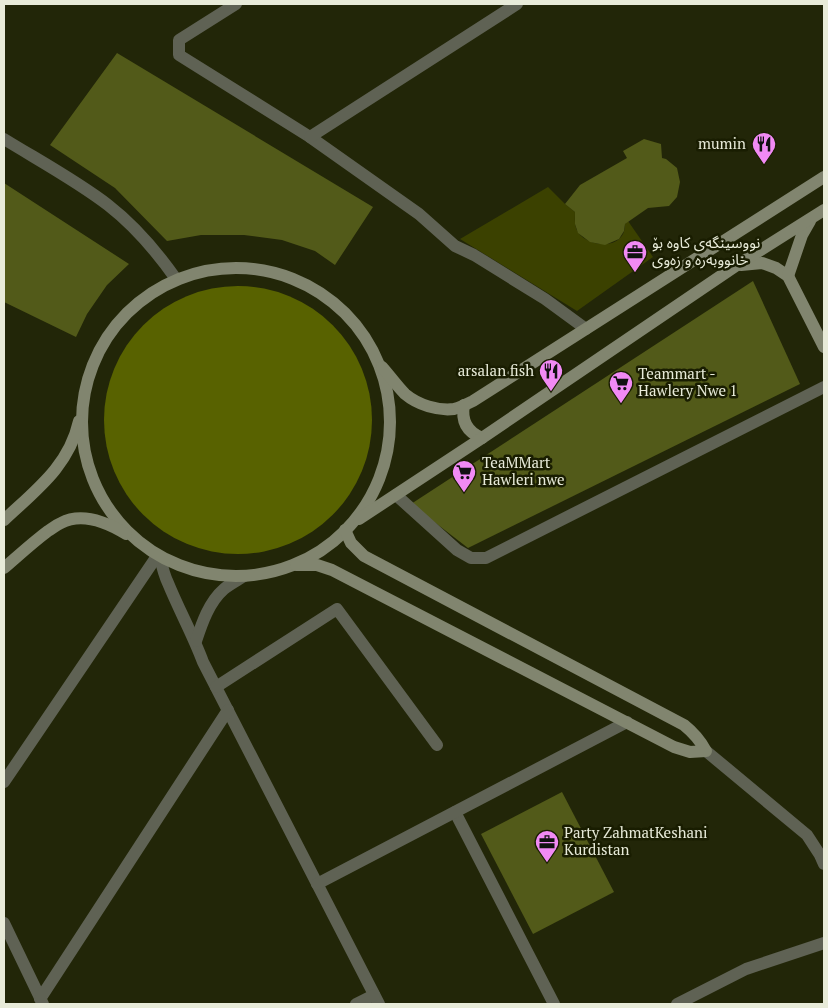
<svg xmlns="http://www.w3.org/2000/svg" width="828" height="1008" font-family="'PT Serif','Noto Sans Arabic',serif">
  <rect width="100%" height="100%" fill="#222608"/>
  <!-- green -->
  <path fill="#3b4100" d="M548,187L565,204L575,212C575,219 574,226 578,232C585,244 610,249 620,238C624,234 625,229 625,224L628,221L653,257L577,311L460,239Z"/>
  <!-- forest -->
  <circle fill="#586200" cx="238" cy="420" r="134"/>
  <!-- building -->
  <g fill="#525a19">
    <path d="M117,53L373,207L335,265L315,251L282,240L244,235H201L167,241L115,188L50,145Z"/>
    <path d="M644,139L661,144L662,158L666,159L677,168L680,182L677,197L669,206L648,208L625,224L624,231L619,239L605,245L590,242L578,233L575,224V212L565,204L580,185L627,158L623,151Z"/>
    <path d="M4,183L129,264L107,285L87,314L76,337L4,302Z"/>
    <path d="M753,281L800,384L468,548L411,504Z"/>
    <path d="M562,792L614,892L533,934L481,834Z"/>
  </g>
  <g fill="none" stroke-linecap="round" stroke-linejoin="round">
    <!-- street -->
    <g stroke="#5f6254" stroke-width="12">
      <path d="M236,4L179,40V55L310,137L419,214L455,246L474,255L545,299L586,329"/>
      <path d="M310,137L517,4"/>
      <path d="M4,139C38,160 77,181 108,205C135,226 157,252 176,279"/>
      <path d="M396,495L457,550L471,558H486L824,387"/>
      <path d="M160,557C162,566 164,575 168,583C179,610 193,635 203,662L379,1004"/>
      <path d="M196,641C202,623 209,602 224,589C230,584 238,580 244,576"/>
      <path d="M216,687L337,609L437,745"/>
      <path d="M706,751L807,835L820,855L824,864"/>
      <path d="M4,782L157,556"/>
      <path d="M455,812L554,1004"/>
      <path d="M317,884L627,722"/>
      <path d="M4,923L43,1004"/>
      <path d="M40,999L228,710"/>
      <path d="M356,1004L374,995"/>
      <path d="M677,1004L746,969L824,943"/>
    </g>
    <!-- secondary -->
    <g stroke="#81856f" stroke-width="12">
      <path d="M741,265L762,263L776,268L788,276L824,347"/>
      <circle cx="236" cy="422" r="154"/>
      <path d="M788,276L802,235L810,221"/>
      <path d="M382,367C390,376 397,386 405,394C418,405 438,411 454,409C461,407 467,404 473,401L824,177"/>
      <path d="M464,405C461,421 467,432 482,438"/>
      <path d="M359,519L482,438L737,265L824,210"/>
      <path d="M4,520C36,490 69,466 79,421"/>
      <path d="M296,565H317L332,570L674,747L690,752L706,751C700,740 694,733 684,725L364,556L351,543L345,530"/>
      <path d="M4,568C18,556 32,543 48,531C52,529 56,525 61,523C82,512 108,523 126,534"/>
    </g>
  </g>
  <!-- icons -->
  <defs>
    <g id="restaurant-pin" transform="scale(1.25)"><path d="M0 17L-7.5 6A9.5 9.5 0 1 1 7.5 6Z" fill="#f18af4" stroke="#191d01"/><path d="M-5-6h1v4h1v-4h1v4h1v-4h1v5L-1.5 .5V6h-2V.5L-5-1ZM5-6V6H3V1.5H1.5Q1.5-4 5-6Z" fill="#111"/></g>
    <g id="office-pin" transform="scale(1.25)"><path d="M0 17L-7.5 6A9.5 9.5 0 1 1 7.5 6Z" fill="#f18af4" stroke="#191d01"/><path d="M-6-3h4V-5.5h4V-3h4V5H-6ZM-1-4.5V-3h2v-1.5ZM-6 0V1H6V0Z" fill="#111"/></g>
    <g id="supermarket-pin" transform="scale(1.25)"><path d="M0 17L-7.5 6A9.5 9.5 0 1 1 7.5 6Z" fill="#f18af4" stroke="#191d01"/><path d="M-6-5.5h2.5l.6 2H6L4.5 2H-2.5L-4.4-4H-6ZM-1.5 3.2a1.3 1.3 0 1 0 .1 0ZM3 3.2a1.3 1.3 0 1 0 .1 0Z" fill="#111"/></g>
  </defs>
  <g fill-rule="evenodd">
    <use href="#restaurant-pin" x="764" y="144"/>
    <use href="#office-pin" x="635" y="252"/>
    <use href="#restaurant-pin" x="551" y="371"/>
    <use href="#supermarket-pin" x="621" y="383"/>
    <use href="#supermarket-pin" x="464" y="472"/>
    <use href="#office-pin" x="547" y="842"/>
  </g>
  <g text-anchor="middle" stroke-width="5" stroke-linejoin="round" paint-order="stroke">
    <!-- poi labels -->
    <g font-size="15" fill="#e8ebd9" stroke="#191d01" text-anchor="start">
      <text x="746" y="149" text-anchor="end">mumin</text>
      <text x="652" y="248">نووسینگەی کاوە بۆ<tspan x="652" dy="17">خانووبەرە و زەوی</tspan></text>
      <text x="534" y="376" text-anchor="end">arsalan fish</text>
      <text x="638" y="379">Teammart -<tspan x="638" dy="17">Hawlery Nwe 1</tspan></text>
      <text x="482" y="468">TeaMMart<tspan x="482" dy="17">Hawleri nwe</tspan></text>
      <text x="564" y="838">Party ZahmatKeshani<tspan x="564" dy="17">Kurdistan</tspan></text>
    </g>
  </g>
  <!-- border -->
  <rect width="828" height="1008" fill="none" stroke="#e8ebd9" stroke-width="10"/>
</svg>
